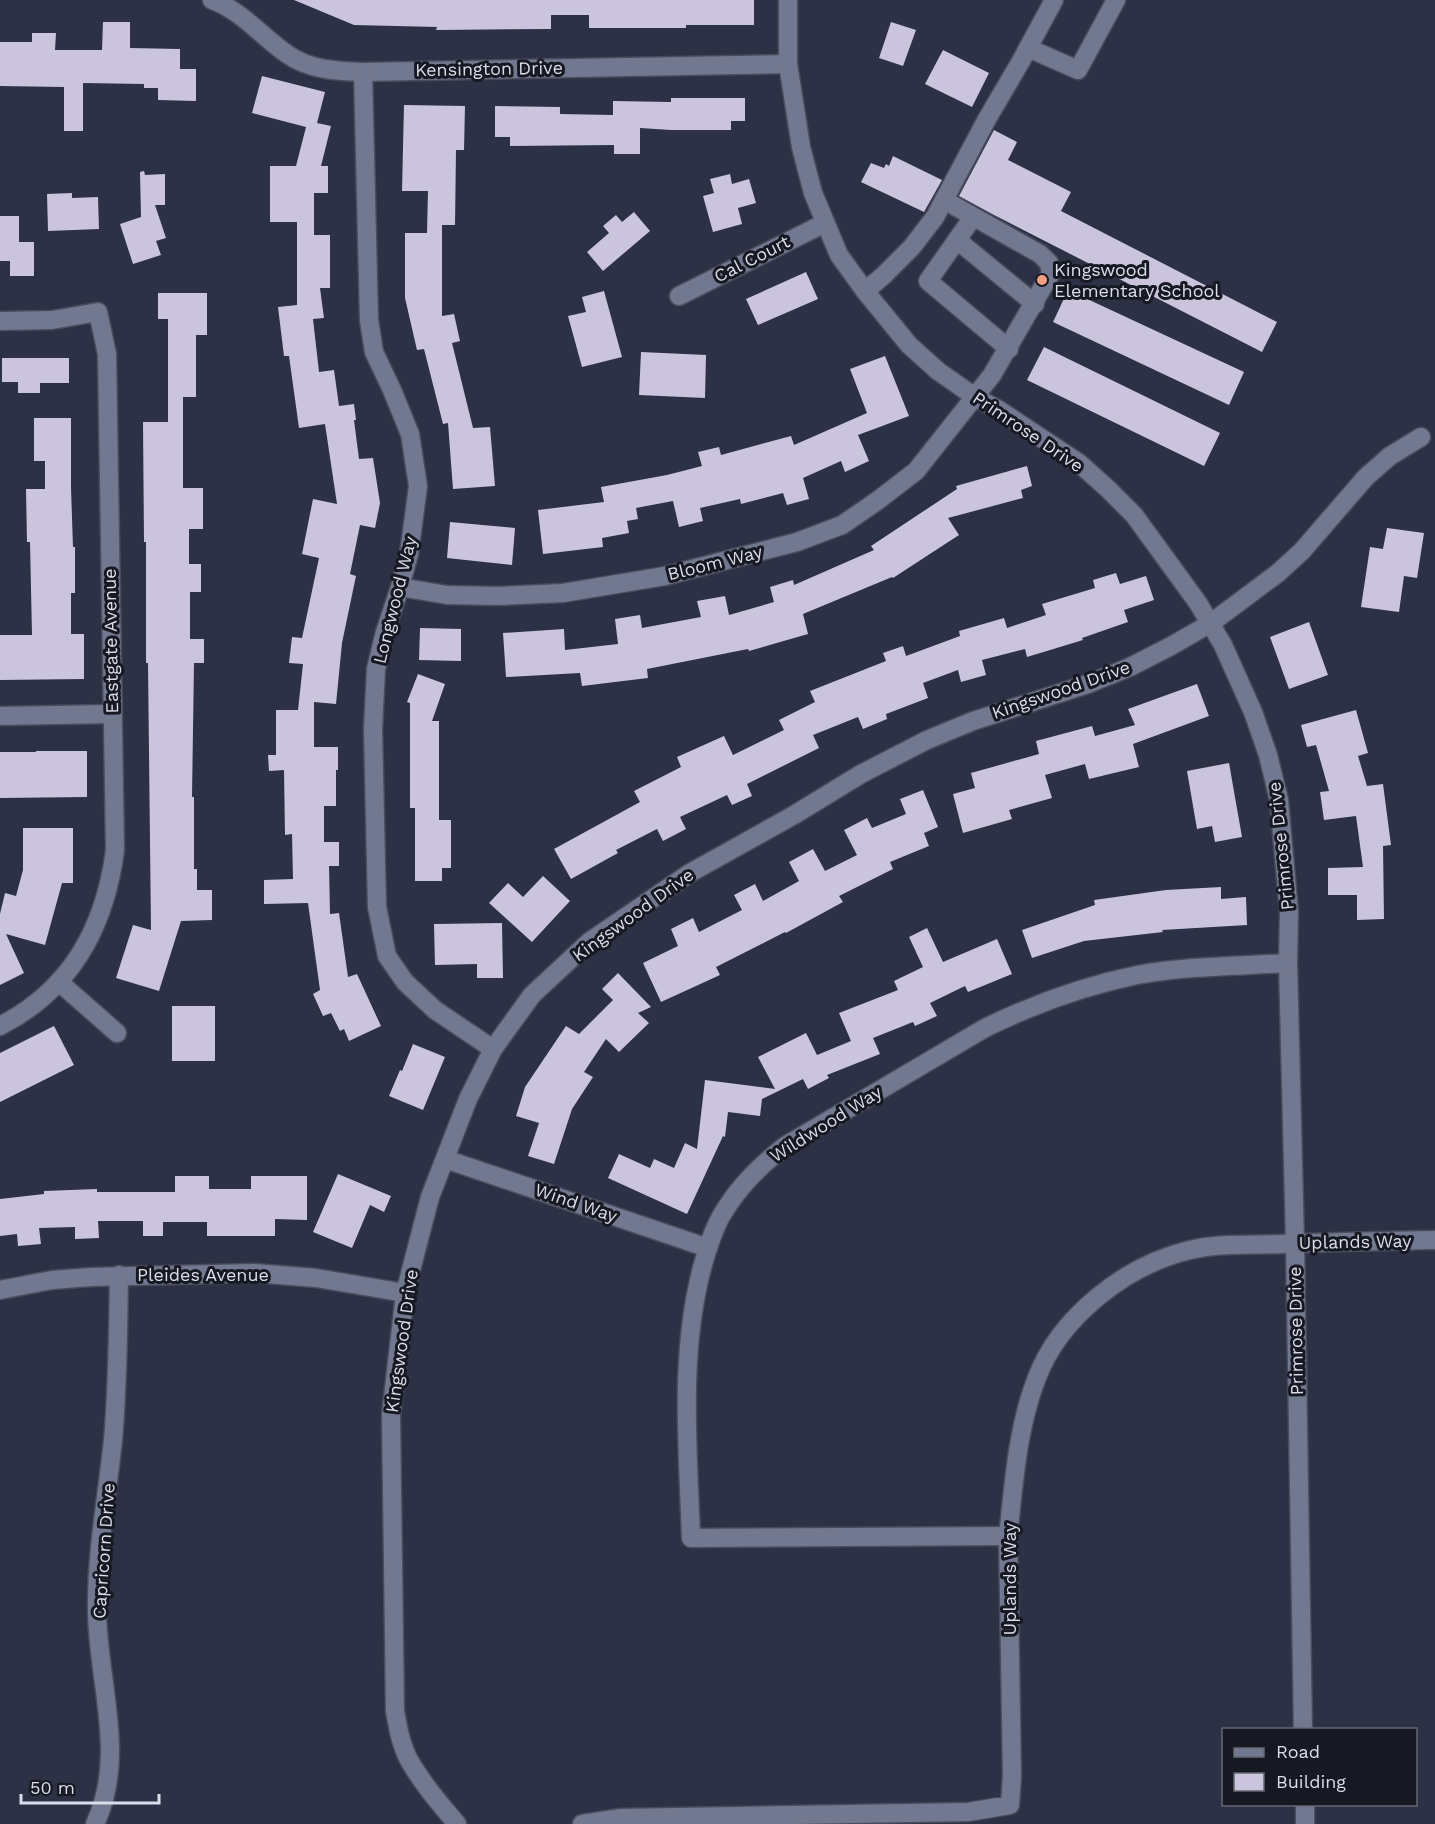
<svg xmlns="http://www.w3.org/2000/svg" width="1435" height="1824" font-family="'Work Sans',sans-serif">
  <rect width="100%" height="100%" fill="#2c3145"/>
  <!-- building -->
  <g fill="#cbc4dd">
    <path d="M294,0H754V25H686V28H589V15H551V29L436,30L437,27L354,25Z"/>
    <path d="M103,22H130V48L180,49V69H196V101L158,100V88H144V84L83,83V131H64V87L0,86V42H32V33H56L55,50H102Z"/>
    <path d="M891,22L916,30L903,66L879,58Z"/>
    <path d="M943,50L989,73L972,107L925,84Z"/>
    <path d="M262,76L325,92L317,123L331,126L321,166H328V193H314V235H330V288H320L324,318L313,319L319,372L334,370L339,406L354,404L356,420H354L359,459L373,458L380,503L375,528L360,525L350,574L356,576L342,643L336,704L314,702V747H338V770H336V806H324V842H339V866H329L330,914L339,913L348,977L357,974L381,1026L349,1041L344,1029L340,1031L331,1013L323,1016L313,994L320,990L308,903L264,904V880L293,879L292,834L285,835L284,770L269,771L268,755H276V710H298L303,664L289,663L292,637L302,638L319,558L302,554L313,499L337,504L325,424L299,428L289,356H284L278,307L297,305V222H270V166H296L306,127L252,113Z"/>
    <path d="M671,98H745V121H731V130H671L640,128V154H614V145L510,146V137H495V106L560,107V114L613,115V101L671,102Z"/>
    <path d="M404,105L465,106L464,150H456L455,225H442V316L454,314L460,341L452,343L473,428L490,427L495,486L453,489L448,423L443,424L424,349L417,350L405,298V233H427L428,191H402Z"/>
    <path d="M994,130L1017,142L1008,160L1071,192L1061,211L1277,322L1262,352L994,215L959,196Z"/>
    <path d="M893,156L942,180L924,212L861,182L871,163L884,168L886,164L889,166Z"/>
    <path d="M144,171L145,175L165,174V205H155L166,238L156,241L161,255L133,264L120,224L141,217L140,172Z"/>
    <path d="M730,174L732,184L749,179L756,203L738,208L742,224L713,232L703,196L714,193L710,179Z"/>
    <path d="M72,193V198L98,197L99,229L48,231L47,194Z"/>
    <path d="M634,212L650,231L603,271L587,252L609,233L603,226L616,215L622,222Z"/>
    <path d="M0,216H19V242H34V276H10V261H0Z"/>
    <path d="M806,272L818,299L758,325L746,299Z"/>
    <path d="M1068,290L1244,372L1229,405L1053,322Z"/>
    <path d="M604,291L622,357L582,367L568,316L586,312L582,297Z"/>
    <path d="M158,293H207V335H196V397H183V488H203V529H189V564H201V592H190V639H204V663H194L192,797H194V869H197V890H212V920L181,921L159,991L116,978L133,925L151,930L148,663H146V542H144L143,422H168V319H158Z"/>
    <path d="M1044,347L1220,433L1204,466L1027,380Z"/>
    <path d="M641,352L706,355L705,398L639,395Z"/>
    <path d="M885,356L909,416L858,435L869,461L845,472L841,461L803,478L809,499L787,505L783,493L741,504L740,499L700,508L703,521L679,527L673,501L636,508L638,519L627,521L629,533L602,538L603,547L543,554L538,510L604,502L601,487L667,475L702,466L698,452L719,447L721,455L791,436L794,445L867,413L850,369Z"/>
    <path d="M2,358H69V383H40V393H18V382H2Z"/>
    <path d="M34,418H71V488L73,547H75V593H71V634H84V679L0,680V635H32L30,542H27L26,489H45V461H34Z"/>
    <path d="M1027,466L1032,486L1021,490L1023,498L948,518L959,535L893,578L892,577L803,614L808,634L749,651L748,649L647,669L648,678L582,686L580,673L506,677L503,633L564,629L565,650L618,644L615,619L640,615L642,628L701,617L697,601L725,596L729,615L774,602L770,587L793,580L794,585L874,550L871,546L957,489L956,486Z"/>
    <path d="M450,522L515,528L512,565L447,558Z"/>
    <path d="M1387,528L1424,533L1417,578L1404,576L1399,612L1361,607L1370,547L1383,549Z"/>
    <path d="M1116,573L1120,584L1146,576L1154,600L1124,610L1128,622L1082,638L1083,640L1027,657L1025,649L982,660L986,675L961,682L958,670L923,683L928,698L886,714L887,719L863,729L858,717L813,735L819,748L747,784L752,796L732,805L727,795L680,817L686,829L663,841L657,829L616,850L618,853L571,879L554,849L640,802L634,791L681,767L677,757L724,736L733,755L784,730L779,720L815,702L810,691L886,661L883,653L903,646L906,656L960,636L959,631L1004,618L1007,628L1046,615L1042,604L1095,588L1093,580Z"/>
    <path d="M1309,622L1328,675L1289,689L1270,637Z"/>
    <path d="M420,628L461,629V661L419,660Z"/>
    <path d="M418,674L445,684L432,721H439V820H451V868H442V881H415V808H410V703L407,702Z"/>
    <path d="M1197,684L1209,716L1133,744L1139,767L1089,779L1085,764L1045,775L1052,798L1009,810L1012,819L963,833L953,794L975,788L971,773L1039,754L1036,741L1092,726L1095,736L1135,725L1128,709Z"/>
    <path d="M1356,710L1368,753L1358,756L1367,786L1383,784L1391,845L1383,846L1384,919L1357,920V895H1328V868L1363,867L1356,816L1324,820L1320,792L1329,791L1316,745L1307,747L1301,725Z"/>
    <path d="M36,751H87V797L0,798V752H36Z"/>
    <path d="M1229,763L1242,837L1215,842L1212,826L1197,829L1187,771Z"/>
    <path d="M923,790L938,827L924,833L929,846L890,862L893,869L839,896L843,902L786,933L785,932L716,967L720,975L661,1002L643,963L678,946L671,929L693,918L699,932L742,910L734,895L755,884L763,901L799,881L789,862L813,849L825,871L857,855L844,830L867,818L872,828L906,814L900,799Z"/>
    <path d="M23,828H73V883H62L45,945L6,934L24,973L0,985V914L5,893L16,896L23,870Z"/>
    <path d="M543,876L570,901L532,942L489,903L508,883L523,897Z"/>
    <path d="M1221,887V899L1246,897L1247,925L1162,930L1163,932L1084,941L1032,958L1022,930L1095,905L1094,900L1166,890Z"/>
    <path d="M502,923L503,978H477V964L435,965L434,924Z"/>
    <path d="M927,928L943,962L997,939L1012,974L968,992L965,986L930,1003L937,1016L915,1026L913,1022L873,1038L880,1054L827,1075L829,1078L808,1089L803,1079L762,1099L760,1116L728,1112L725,1137L723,1136L687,1214L608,1178L619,1154L650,1168L654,1159L674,1168L685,1143L697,1149L705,1080L775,1089L758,1057L806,1033L817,1055L851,1041L839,1013L898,990L894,981L923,967L909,937Z"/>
    <path d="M618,973L651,1007L638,1013L649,1023L619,1052L606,1039L584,1072L593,1077L572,1109L554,1164L528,1156L539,1123L516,1116L525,1087L566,1026L579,1034L613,1000L602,989Z"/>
    <rect x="172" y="1006" width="43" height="55"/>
    <path d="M54,1026L74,1065L0,1102V1053Z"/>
    <path d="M413,1044L445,1057L423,1110L389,1096L400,1070L402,1071Z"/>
    <path d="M338,1174L391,1196L384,1212L370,1205L352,1248L313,1232Z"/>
    <path d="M175,1176H209V1189H251V1176H307V1220L275,1219V1236H207V1222H163V1236H143V1221H98L99,1238L75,1239V1227L39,1228L41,1244L18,1246L17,1234L0,1236V1199L44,1194V1191L97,1189V1192H175Z"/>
  </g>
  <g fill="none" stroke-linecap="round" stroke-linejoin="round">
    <!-- minor casing -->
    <g stroke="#484c5d" stroke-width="21">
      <g id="minor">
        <path d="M212,0C242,11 261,36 287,54C309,70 337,71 363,72L788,64"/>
        <path d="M788,0V64L801,147L813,193L839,255L865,291L909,345L938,371L975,397L999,410L1079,463L1108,489L1134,515L1198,603L1223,645L1253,712L1268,755L1279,800L1289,912L1288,963L1295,1243L1303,1730"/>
        <path d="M1028,48L1078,70L1116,0"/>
        <path d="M363,72L369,320L374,352L392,390L410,434L418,486L409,554L400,587L385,632L376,669L373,729L377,907L387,956L405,982L435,1010L493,1049"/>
        <path d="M973,217L928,281L1009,349"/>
        <path d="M957,240L1035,304"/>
        <path d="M865,291L883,276L912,247L935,217L987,119L1021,61L1054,0"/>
        <path d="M679,296L825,223"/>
        <path d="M0,321L52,320L98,312L107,354L115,850C105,927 72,989 0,1026"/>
        <path d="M400,587L447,595L499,596L563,593L665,576L797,542L842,525L877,501L916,471L992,375L1051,273L1049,263L1040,254L944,200"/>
        <path d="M0,716L112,714"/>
        <path d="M59,982L117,1033"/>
        <path d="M445,1159L708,1248"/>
        <path d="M0,1290L52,1280L91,1277L254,1273L316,1278L405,1293"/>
        <path d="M1008,1536L691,1538C688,1449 679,1355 702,1268C707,1250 713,1229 723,1213C740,1185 760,1166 785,1146L985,1028C1034,1004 1084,986 1137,975C1186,966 1238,966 1288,963"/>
        <path d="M1305,1804V1824"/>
        <path d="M95,1824C127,1756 98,1683 97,1612C96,1555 107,1497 113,1440C118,1385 118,1330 119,1275"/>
        <path d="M457,1824C440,1804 422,1783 409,1760C401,1745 398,1728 395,1711L391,1415L405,1293L430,1197L468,1099L493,1049L532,995L589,942L690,873L794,815L861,774L927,740L973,721L1088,684L1130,667L1171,646L1211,623L1278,573L1302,551L1366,477L1390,456L1421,437"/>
        <path d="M582,1824L621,1818L968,1812L1010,1805L1012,1776L1008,1536C1014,1483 1017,1430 1036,1380C1059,1317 1126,1265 1190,1250C1219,1243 1251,1245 1281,1244C1332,1242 1384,1241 1435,1240"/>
      </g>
    </g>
    <!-- minor -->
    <use href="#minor" stroke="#72788f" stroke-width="18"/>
  </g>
  <!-- markers -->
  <circle fill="#f39f83" stroke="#171922" stroke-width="2" cx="1042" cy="280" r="6"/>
  <g text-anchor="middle" stroke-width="6" stroke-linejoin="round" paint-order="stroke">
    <!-- street labels -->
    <g font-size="18" fill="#daddea" stroke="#171922">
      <text transform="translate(489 69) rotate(-1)" y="6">Kensington Drive</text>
      <text transform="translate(752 259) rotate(-27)" y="6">Cal Court</text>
      <text transform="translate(1028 432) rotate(34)" y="6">Primrose Drive</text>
      <text transform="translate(715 563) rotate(-14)" y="6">Bloom Way</text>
      <text transform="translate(395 600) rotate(-76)" y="6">Longwood Way</text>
      <text transform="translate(111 641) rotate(-91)" y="6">Eastgate Avenue</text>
      <text transform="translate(1061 690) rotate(-19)" y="6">Kingswood Drive</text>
      <text transform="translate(1281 846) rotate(-96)" y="6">Primrose Drive</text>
      <text transform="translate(633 915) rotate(-36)" y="6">Kingswood Drive</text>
      <text transform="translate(826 1124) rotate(-32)" y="6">Wildwood Way</text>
      <text transform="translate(576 1203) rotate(19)" y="6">Wind Way</text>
      <text transform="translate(1355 1242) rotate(-1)" y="6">Uplands Way</text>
      <text x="203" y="1281">Pleides Avenue</text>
      <text transform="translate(1296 1331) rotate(-91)" y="6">Primrose Drive</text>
      <text transform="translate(402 1341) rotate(-82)" y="6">Kingswood Drive</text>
      <text transform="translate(104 1551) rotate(-86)" y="6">Capricorn Drive</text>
      <text transform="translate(1010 1579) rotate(-90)" y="6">Uplands Way</text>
    </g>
    <!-- poi labels -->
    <g font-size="18" fill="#daddea" stroke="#171922" text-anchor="start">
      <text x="1054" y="276">Kingswood<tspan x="1054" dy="21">Elementary School</tspan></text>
    </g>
  </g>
  <!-- legend -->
  <rect x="1222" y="1728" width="195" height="78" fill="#171922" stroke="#656772" stroke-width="1.5"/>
  <rect x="1234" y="1748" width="30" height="9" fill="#72788f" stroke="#656772" stroke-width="1.5"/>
  <text x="1276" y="1758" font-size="18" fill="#daddea">Road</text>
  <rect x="1234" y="1773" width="30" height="18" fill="#cbc4dd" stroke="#656772" stroke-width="1.5"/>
  <text x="1276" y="1788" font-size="18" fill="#daddea">Building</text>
  <!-- scale -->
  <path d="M21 1794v9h138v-9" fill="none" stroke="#daddea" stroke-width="3"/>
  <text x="30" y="1794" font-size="18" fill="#daddea" stroke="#171922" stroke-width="4.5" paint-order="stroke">50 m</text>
</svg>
